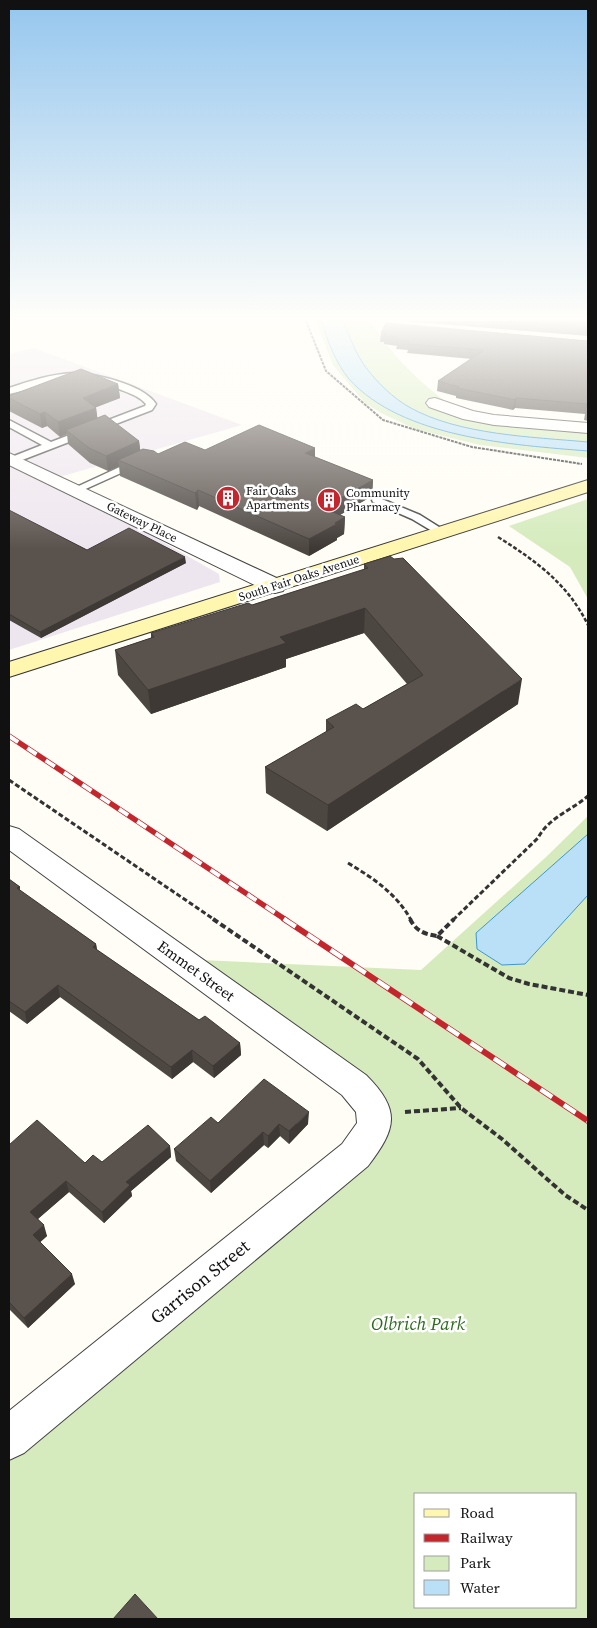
<svg xmlns="http://www.w3.org/2000/svg" width="597" height="1628" font-family="'Source Serif 4',serif">
  <rect width="100%" height="100%" fill="#fffdf5"/>
  <!-- industrial -->
  <path fill="#eee6ef" d="M34,348L242,425L52,479L219,574L220,582L9,650V354Z"/>
  <!-- green -->
  <g fill="#d5ebbd" fill-rule="evenodd">
    <path d="M316,321H371C389,353 418,381 448,403L437,410C485,426 538,427 588,431V458L480,445L415,429L381,413L365,403L333,365Z"/>
    <path d="M588,499V599L570,567L509,526Z"/>
    <path d="M588,816V1619H9V1438L355,1155L374,1114L179,959L421,970L545,858ZM416,1494H576V1607H416Z"/>
  </g>
  <!-- water -->
  <g fill="#b9e0f7" stroke="#3f96cf">
    <path d="M321,321H343C350,337 356,355 367,369C378,383 393,398 409,407C458,435 533,437 588,442V451C513,445 402,438 349,379C335,362 328,341 321,321Z"/>
    <path d="M588,834V895L525,964L502,965L477,949L476,933Z"/>
  </g>
  <g fill="none" stroke-linecap="round" stroke-linejoin="round">
    <!-- lane casing -->
    <g stroke="#444" stroke-width="3">
      <g id="lane">
        <path d="M74,373C96,374 143,384 156,404L152,410L17,462H9V458L42,445L9,427V420L51,442L145,406L146,404C139,396 129,393 119,389C69,369 56,383 9,394V388C30,381 51,374 74,373Z"/>
        <path d="M137,459L141,460V464L79,492H71L70,490Z"/>
        <path d="M377,497L420,515L447,532L445,534H437L412,519L373,502L372,500L373,498Z"/>
      </g>
    </g>
    <!-- street casing -->
    <g stroke="#444" stroke-width="2">
      <g id="street">
        <path d="M435,398L473,411L494,415L588,423V433L494,425L463,419L429,407L426,403L429,399Z"/>
        <path d="M9,453L283,581L286,586L283,591L275,593L267,591L9,465Z"/>
        <path d="M9,826L19,829L366,1075C402,1111 396,1129 368,1166L24,1453L9,1460V1411L342,1144L357,1123L356,1112L342,1095L9,850Z"/>
      </g>
    </g>
    <!-- secondary casing -->
    <g stroke="#333" stroke-width="2">
      <path id="secondary" d="M588,480V492L9,677V662Z"/>
    </g>
    <!-- path-far3 -->
    <path stroke="#333" stroke-width="2" stroke-dasharray="3 1" stroke-linecap="butt" d="M306,321L326,371L383,420L472,447L582,464"/>
    <!-- path-far2 -->
    <path stroke="#333" stroke-width="2.5" stroke-dasharray="4 2" stroke-linecap="butt" d="M498,537C536,561 568,584 588,625"/>
    <!-- path-far1 -->
    <g stroke="#333" stroke-width="3" stroke-dasharray="5 2.5" stroke-linecap="butt">
      <path d="M9,780L215,920"/>
      <path d="M348,863C373,878 397,894 411,920"/>
      <path d="M453,920L538,838C548,818 572,810 588,796"/>
    </g>
    <!-- path -->
    <g stroke="#333" stroke-width="4" stroke-dasharray="6 3" stroke-linecap="butt">
      <path d="M213,919L418,1059L461,1108L502,1139L565,1195L588,1210"/>
      <path d="M410,919C416,931 424,934 437,936L454,919"/>
      <path d="M437,936L509,978L529,984L588,995"/>
      <path d="M405,1112L461,1108"/>
    </g>
    <!-- lane -->
    <use href="#lane" fill="#fff" fill-rule="evenodd"/>
    <!-- street -->
    <use href="#street" fill="#fff" fill-rule="evenodd"/>
    <!-- secondary -->
    <use href="#secondary" fill="#fff6b0" fill-rule="evenodd"/>
    <!-- rail-far1 casing -->
    <g stroke="#c4262e" stroke-width="5.5">
      <path id="rail-far1" d="M9,736L286,920"/>
    </g>
    <!-- rail casing -->
    <g stroke="#c4262e" stroke-width="6">
      <path id="rail" d="M284,919L588,1121"/>
    </g>
    <!-- rail-far1 -->
    <use href="#rail-far1" stroke="#fff" stroke-width="4" stroke-dasharray="11" stroke-linecap="butt"/>
    <!-- rail -->
    <use href="#rail" stroke="#fff" stroke-width="4.5" stroke-dasharray="14" stroke-linecap="butt"/>
  </g>
  <!-- wall -->
  <g fill="#4d4742">
    <path d="M404,321H588V337V336Z"/>
    <path d="M381,333L588,341V421L584,420L585,414L515,408L513,410L456,398V396L437,391L438,381L472,359L407,353L408,350L396,349L397,346L384,344V342H380Z"/>
    <path d="M118,384L120,398L96,407L97,418L139,441L140,450L158,454L205,450L315,457L373,480L372,496L340,515L345,517L344,534L337,538V540L309,556L199,506L197,510L120,476L119,466L108,471L90,463L68,444L67,434L60,437L47,426L42,428L9,411V396Z"/>
    <path d="M9,510L87,550L186,563L41,638L9,620Z"/>
    <path d="M364,564L518,704L327,831L266,793L265,767L326,732V720L363,709L407,684L364,633L286,659V667L151,714L118,675L115,650L151,638V633L252,605L364,570Z"/>
    <path d="M9,879L20,887V891L96,944L97,950L199,1020L240,1043L241,1055L214,1078L193,1062L172,1079L60,997L27,1024L9,1011Z"/>
    <path d="M218,1123L308,1124L289,1144L280,1136L268,1148L264,1145L211,1193L176,1161L174,1149Z"/>
    <path d="M9,1145L85,1163L102,1162L170,1146L171,1157L131,1191L132,1196L104,1223L69,1192L38,1219L47,1236L40,1242L75,1284L28,1328L9,1309Z"/>
  </g>
  <!-- shaded-wall -->
  <g fill="#3f3936">
    <path d="M118,384L120,398L84,412L83,398Z"/>
    <path d="M516,398L515,408L513,410L515,400Z"/>
    <path d="M96,408L98,422L66,430L67,434L60,437L58,422Z"/>
    <path d="M45,412L47,426L42,428L40,414Z"/>
    <path d="M139,441L141,455L118,460L119,466L108,471L106,456Z"/>
    <path d="M315,448V463L305,453Z"/>
    <path d="M373,480L372,496L323,525V508Z"/>
    <path d="M198,490L199,506L197,510L195,493Z"/>
    <path d="M345,517L344,534L337,538V540L309,556V539Z"/>
    <path d="M185,557L186,563L41,638L40,632Z"/>
    <path d="M365,608L364,633L286,659V667L151,714L148,690L280,637Z"/>
    <path d="M522,679L518,704L327,831L328,805Z"/>
    <path d="M96,944L98,956L93,947Z"/>
    <path d="M58,985L60,997L27,1024L25,1012Z"/>
    <path d="M240,1043L241,1055L214,1078L213,1066Z"/>
    <path d="M192,1050L193,1062L172,1079L171,1067Z"/>
    <path d="M309,1112L308,1124L289,1144V1131Z"/>
    <path d="M279,1124L280,1136L268,1148V1136Z"/>
    <path d="M263,1132L264,1145L211,1193L210,1181Z"/>
    <path d="M170,1146L171,1157L131,1191L132,1196L104,1223L102,1212L126,1182Z"/>
    <path d="M66,1181L69,1192L33,1223L30,1212Z"/>
    <path d="M44,1225L47,1236L36,1246L33,1235Z"/>
    <path d="M72,1274L75,1284L28,1328L24,1318Z"/>
  </g>
  <!-- building -->
  <g fill="#5a524d" stroke="#3f3936">
    <path d="M509,321H588V327Z"/>
    <path d="M386,323L588,341V411H585L587,404L516,398L515,400L457,388L459,387L438,381L484,350L408,344L409,341L397,340L398,337L384,336L386,333H381Z"/>
    <path d="M81,369L118,384L83,398L96,408L58,422L45,412L40,414L9,398V396Z"/>
    <path d="M105,415L139,441L106,456L89,448L66,430Z"/>
    <path d="M259,425L315,448L305,453L373,480L323,508L345,517L335,523L337,524L309,539L198,490L195,493L118,460L143,449L154,451L158,454L185,442L205,450Z"/>
    <path d="M9,510L87,550L129,528L185,557L40,632L9,614Z"/>
    <path d="M390,556L394,559L403,558L522,679L328,805L265,767L334,727L326,720L356,704L363,709L423,675L365,608L280,637L286,643L148,690L115,650L154,637L151,633L248,603L252,605L368,568L364,564Z"/>
    <path d="M9,879L20,887L17,888L96,944L93,947L199,1020L205,1016L240,1043L213,1066L192,1050L171,1067L58,985L25,1012L9,1001Z"/>
    <path d="M264,1079L309,1112L289,1131L279,1124L268,1136L263,1132L210,1181L174,1149L211,1117L218,1123Z"/>
    <path d="M37,1120L85,1163L93,1155L102,1162L148,1125L170,1146L126,1182L130,1185L102,1212L66,1181L30,1212L44,1225L33,1235L72,1274L24,1318L9,1302V1145Z"/>
    <path d="M135,1594L158,1619H113Z"/>
  </g>
  <!-- sky -->
  <linearGradient id="sky" x2="0" y2="1"><stop stop-color="#95c6ee"/><stop offset="0.58" stop-color="#fffefa"/><stop offset="1" stop-color="#fffefa" stop-opacity="0"/></linearGradient>
  <rect width="597" height="549" fill="url(#sky)"/>
  <!-- icons -->
  <defs>
    <g id="building-disc" transform="scale(1.25)"><circle r="9.5" fill="#c4262e" stroke="#fff"/><path d="M-4-6H4V6H1V3H-1V6H-4ZM-2.5-4.3h1.7v1.8h-1.7ZM.8-4.3h1.7v1.8H.8ZM-2.5-1h1.7V.8h-1.7ZM.8-1h1.7V.8H.8Z" fill="#fff"/></g>
  </defs>
  <g fill-rule="evenodd">
    <use href="#building-disc" x="228" y="498"/>
    <use href="#building-disc" x="329" y="500"/>
  </g>
  <g text-anchor="middle" stroke-width="5" stroke-linejoin="round" paint-order="stroke">
    <!-- far-poi labels -->
    <g font-size="12" fill="#111" stroke="#fff" text-anchor="start">
      <text x="246" y="495">Fair Oaks<tspan x="246" dy="14">Apartments</tspan></text>
      <text x="346" y="497">Community<tspan x="346" dy="14">Pharmacy</tspan></text>
    </g>
    <!-- far-street labels -->
    <g font-size="12" fill="#111" stroke="#fff">
      <text transform="translate(142 522) rotate(26)" y="4">Gateway Place</text>
      <text transform="translate(299 578) rotate(-18)" y="4">South Fair Oaks Avenue</text>
    </g>
    <!-- street labels -->
    <g font-size="15" fill="#111" stroke="#fff">
      <text transform="translate(196 971) rotate(36)" y="5">Emmet Street</text>
    </g>
    <!-- near-street labels -->
    <g font-size="18" fill="#111" stroke="#fff">
      <text transform="translate(200 1282) rotate(-39)" y="6">Garrison Street</text>
    </g>
    <!-- near-park labels -->
    <g font-size="18" font-style="italic" fill="#2f6b1f" stroke="#fff">
      <text x="418" y="1330">Olbrich Park</text>
    </g>
  </g>
  <!-- border -->
  <rect width="597" height="1628" fill="none" stroke="#111111" stroke-width="20"/>
  <!-- legend -->
  <rect x="414" y="1493" width="162" height="115" fill="#ffffff" stroke="#a0a0a0"/>
  <rect x="424" y="1509" width="25" height="8" fill="#fff6b0" stroke="#a0a0a0"/>
  <text x="460" y="1518" font-size="15" fill="#111111">Road</text>
  <rect x="424" y="1534" width="25" height="8" fill="#c4262e" stroke="#a0a0a0"/>
  <text x="460" y="1543" font-size="15" fill="#111111">Railway</text>
  <rect x="424" y="1556" width="25" height="15" fill="#d5ebbd" stroke="#a0a0a0"/>
  <text x="460" y="1568" font-size="15" fill="#111111">Park</text>
  <rect x="424" y="1580" width="25" height="15" fill="#b9e0f7" stroke="#a0a0a0"/>
  <text x="460" y="1593" font-size="15" fill="#111111">Water</text>
</svg>
